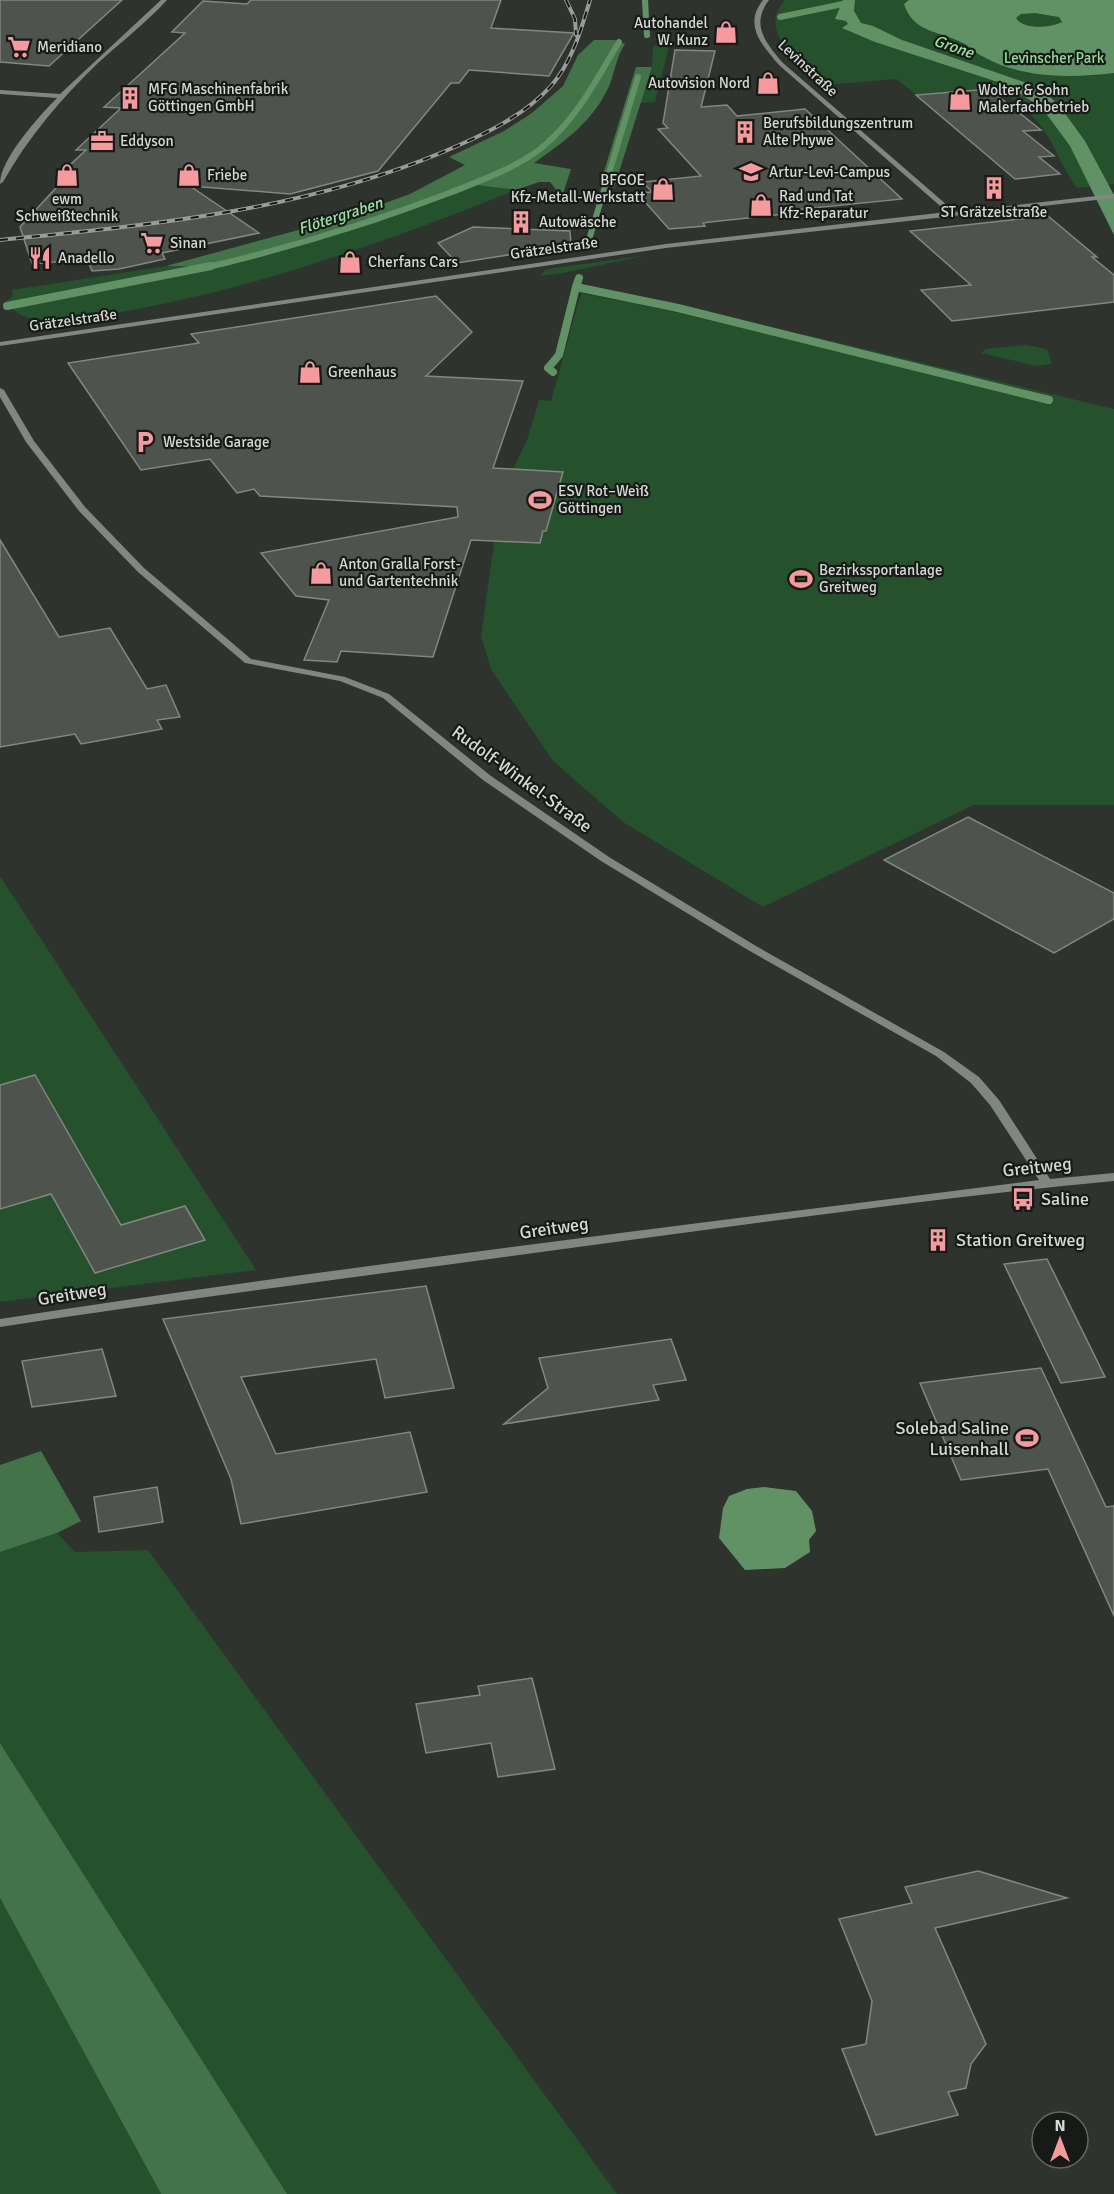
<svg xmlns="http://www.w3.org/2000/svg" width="1114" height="2194" font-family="Signika,sans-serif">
  <rect width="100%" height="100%" fill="#2e332e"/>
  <!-- green -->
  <g fill="#25512c">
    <path d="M785,0H1114V184L1077,188C1064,171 1058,153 1047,135C1036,116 1015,99 996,88L917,95L896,79L826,85C802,64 755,33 785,0Z"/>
    <path d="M653,46H669L655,102L640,103L652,67Z"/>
    <path d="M477,185L516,190C380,244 239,295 96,316C78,319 26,326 13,309L24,305L25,302H5L13,296L12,290L166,266L223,267L376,223Z"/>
    <path d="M648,255L563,273L540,276L545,270L554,268Z"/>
    <path d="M581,293L675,312L807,344L806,335L1114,409V805H974L763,907L623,822L553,761L492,671L481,637L497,521L513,469L527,440L539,400L551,401Z"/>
    <path d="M1026,345L1047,349L1052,364L1037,366L981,353L986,349Z"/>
    <path d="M0,876L256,1270L0,1302Z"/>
    <path d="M57,1533L75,1552L148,1550L617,2194H287L0,1743V1552Z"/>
    <path d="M0,1898L161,2194H0Z"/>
  </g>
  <!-- forest -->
  <g fill="#437349">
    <path d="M594,40H615L625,44C617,56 615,70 610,84C594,121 565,141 534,163L571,169L562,197L550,182H539L516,190L477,185L376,223L223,267L166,266L350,216L410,194L465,165L449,157L504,131L532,113L563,86L578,55Z"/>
    <path d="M636,67H652L614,188L602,178Z"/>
    <path d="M41,1451L81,1521L57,1533L0,1552V1465Z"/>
    <path d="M0,1743L287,2194H161L0,1898Z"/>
  </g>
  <!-- water -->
  <g fill="#619266" fill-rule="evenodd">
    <path d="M843,0H855L854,11L861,23L873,26L902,40L1024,82L1042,91L1058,104L1085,141L1114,195V235L1070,146L1042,108L1007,85L875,42L842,28L848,24L846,21L835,19Z"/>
    <path d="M909,0H1114V73C1070,78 1022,79 982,56C975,53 970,46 963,43C940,31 913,33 904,4ZM1035,13L1059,17L1062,22C1050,28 1023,30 1016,18L1021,14Z"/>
    <path d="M764,1487L796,1491L812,1511L816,1531L809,1540L810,1552L785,1568L745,1570L719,1538L723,1508L729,1496L747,1489Z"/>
  </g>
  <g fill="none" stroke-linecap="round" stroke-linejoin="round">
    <!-- stream-far1 -->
    <g stroke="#619266" stroke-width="6">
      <path d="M645,0L647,35"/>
      <path d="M780,17L848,3"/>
      <path d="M588,243L638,77"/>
      <path d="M204,268C289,248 371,223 452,192C484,179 519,167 545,145C579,115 596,80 619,42"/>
    </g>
    <!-- stream -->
    <g stroke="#619266" stroke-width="8">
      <path d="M579,278L576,287L678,308L1049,400"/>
      <path d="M7,306L211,266"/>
      <path d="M553,372L548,368L559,355L576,287"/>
    </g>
  </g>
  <!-- building -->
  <g fill="#4e534e" stroke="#818781" stroke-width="1.5">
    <path d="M0,0H122L49,66L0,62Z"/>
    <path d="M251,0H501L491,28L574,33L549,76L469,70L459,83H451L378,171L290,194L190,186L259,233L162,253L165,259L119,269L92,271L87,259L32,264L20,227L66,177L58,176L86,150H76L121,108L104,107L185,33L172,32L203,1L247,4Z"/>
    <path d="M675,50L715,51L701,107L727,105L737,116L805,109L902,199L793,210L795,213L710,222L703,223L705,226L669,229L637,193L652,192L643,182L701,176L658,129L668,128L663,123Z"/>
    <path d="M989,89L1041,130L1023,131L1054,156L1039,157L1060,174L1015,179L916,95Z"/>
    <path d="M1048,216L1097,257H1092L1114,275V302L952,321L921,290L971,285L910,231Z"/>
    <path d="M473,227L570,231L571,245L457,263L438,243Z"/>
    <path d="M436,296L472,332L426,376L523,381L493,468L563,472L546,531H543L540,543L471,540L433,657L341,651L337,662L304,660L329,600L296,596L261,553L458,517L457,507L260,496L254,489L237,493L210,459L141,470L68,363L199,343L191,334Z"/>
    <path d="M0,540L59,637L110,628L147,689L166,685L180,717L157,720L162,729L81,744L75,734L0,747Z"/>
    <path d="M968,817L1114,893V919L1054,953L884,860Z"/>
    <path d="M35,1075L121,1225L185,1206L205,1240L95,1273L51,1194L0,1209V1085Z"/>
    <path d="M1047,1259L1105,1377L1061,1383L1004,1264Z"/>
    <path d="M426,1286L454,1388L385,1398L376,1359L241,1377L276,1454L410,1432L427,1492L241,1524L231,1479L163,1319Z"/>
    <path d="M671,1339L686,1380L653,1385L659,1400L504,1424L548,1388L539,1358Z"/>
    <path d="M102,1349L116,1396L32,1407L22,1361Z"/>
    <path d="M1041,1368L1106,1507L1114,1506V1616L1048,1469L961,1480L920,1383Z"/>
    <path d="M157,1487L163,1522L99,1532L94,1497Z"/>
    <path d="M532,1678L555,1769L498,1777L491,1743L426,1753L416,1704L480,1695L478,1686Z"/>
    <path d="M978,1871L1067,1898L935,1928L986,2044L971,2064L966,2088L948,2092L958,2115L876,2135L842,2049L866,2044L872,2001L839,1919L912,1903L905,1887Z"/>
  </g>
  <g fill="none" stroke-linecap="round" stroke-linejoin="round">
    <!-- minor -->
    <g fill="#808680" fill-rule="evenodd">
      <path d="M161,0H167C146,23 121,42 98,63C61,99 29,136 3,182L0,184C0,159 39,116 57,98L0,94V90L60,94Z"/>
      <path d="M763,0H769C750,25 766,43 783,63L955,212L1114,194V198L666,248L0,346V342L666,244L947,212L779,65C762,45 743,25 763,0Z"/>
      <path d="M0,388L4,390L34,441L85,507L144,568L251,659L345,677L389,694L491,776L609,857L756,946L944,1052L979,1077L999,1100L1050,1179L1114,1173V1181C940,1197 766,1222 593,1245C395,1272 197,1297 0,1327V1319C345,1266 692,1224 1039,1180L990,1105L971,1083L936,1056L748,950L601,861L483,780L383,698L340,681L245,663L138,572L79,511L26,442L0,397Z"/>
    </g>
    <!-- rail casing -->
    <g stroke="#999d99" stroke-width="4">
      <g id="rail">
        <path d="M566,0L575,19L576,35"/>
        <path d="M0,240C150,225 302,211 443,152C481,136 523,117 551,86C572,62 581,30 590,0"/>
      </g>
    </g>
    <!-- rail -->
    <use href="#rail" stroke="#181a18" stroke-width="2" stroke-dasharray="8" stroke-linecap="butt"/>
  </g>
  <!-- icons -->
  <defs>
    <g id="shop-bare" transform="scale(1.8)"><path d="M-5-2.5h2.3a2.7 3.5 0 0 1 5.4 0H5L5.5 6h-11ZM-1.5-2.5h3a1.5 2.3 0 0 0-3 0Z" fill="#f59b9d" stroke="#181a18" stroke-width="2.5" paint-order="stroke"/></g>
    <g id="supermarket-bare" transform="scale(1.8)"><path d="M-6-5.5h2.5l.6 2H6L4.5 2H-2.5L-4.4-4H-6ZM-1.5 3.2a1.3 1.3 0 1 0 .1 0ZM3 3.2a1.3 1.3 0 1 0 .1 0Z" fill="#f59b9d" stroke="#181a18" stroke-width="2.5" paint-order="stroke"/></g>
    <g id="building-bare" transform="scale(1.8)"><path d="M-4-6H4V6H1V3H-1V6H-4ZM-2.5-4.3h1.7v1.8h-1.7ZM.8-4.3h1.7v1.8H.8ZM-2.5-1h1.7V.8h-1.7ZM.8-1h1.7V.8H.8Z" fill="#f59b9d" stroke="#181a18" stroke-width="2.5" paint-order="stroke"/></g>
    <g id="office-bare" transform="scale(1.8)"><path d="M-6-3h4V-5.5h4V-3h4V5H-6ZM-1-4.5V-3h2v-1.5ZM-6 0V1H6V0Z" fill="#f59b9d" stroke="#181a18" stroke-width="2.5" paint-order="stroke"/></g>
    <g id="school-bare" transform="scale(1.8)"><path d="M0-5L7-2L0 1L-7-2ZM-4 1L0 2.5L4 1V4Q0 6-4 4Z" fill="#f59b9d" stroke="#181a18" stroke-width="2.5" paint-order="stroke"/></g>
    <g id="restaurant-bare" transform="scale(1.8)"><path d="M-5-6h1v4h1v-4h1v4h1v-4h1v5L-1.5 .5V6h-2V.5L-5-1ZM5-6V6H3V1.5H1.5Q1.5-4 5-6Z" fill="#f59b9d" stroke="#181a18" stroke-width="2.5" paint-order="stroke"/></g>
    <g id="parking-bare" transform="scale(1.8)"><path d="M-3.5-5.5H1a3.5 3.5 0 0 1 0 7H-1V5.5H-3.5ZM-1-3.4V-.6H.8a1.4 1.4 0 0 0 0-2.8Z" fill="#f59b9d" stroke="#181a18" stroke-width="2.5" paint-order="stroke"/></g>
    <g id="stadium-bare" transform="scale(1.8)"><path d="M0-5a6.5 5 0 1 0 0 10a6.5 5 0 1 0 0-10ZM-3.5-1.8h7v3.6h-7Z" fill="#f59b9d" stroke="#181a18" stroke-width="2.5" paint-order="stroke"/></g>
    <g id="bus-bare" transform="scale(1.8)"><path d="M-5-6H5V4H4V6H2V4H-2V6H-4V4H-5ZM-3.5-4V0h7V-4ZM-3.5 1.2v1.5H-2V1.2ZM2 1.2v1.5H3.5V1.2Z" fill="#f59b9d" stroke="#181a18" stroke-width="2.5" paint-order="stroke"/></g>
  </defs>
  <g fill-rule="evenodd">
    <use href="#shop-bare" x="726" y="32"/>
    <use href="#supermarket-bare" x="19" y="47"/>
    <use href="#shop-bare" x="768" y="83"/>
    <use href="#building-bare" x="130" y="98"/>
    <use href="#shop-bare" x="960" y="99"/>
    <use href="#building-bare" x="745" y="132"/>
    <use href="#office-bare" x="102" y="141"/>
    <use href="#school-bare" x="751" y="172"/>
    <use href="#shop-bare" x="67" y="175"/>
    <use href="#shop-bare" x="189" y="175"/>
    <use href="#building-bare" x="994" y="188"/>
    <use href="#shop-bare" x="663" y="189"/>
    <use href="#shop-bare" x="761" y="205"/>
    <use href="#building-bare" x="521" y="222"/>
    <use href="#supermarket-bare" x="152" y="243"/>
    <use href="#restaurant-bare" x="40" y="258"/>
    <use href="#shop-bare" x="350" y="262"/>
    <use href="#shop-bare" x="310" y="372"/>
    <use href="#parking-bare" x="145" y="442"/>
    <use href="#stadium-bare" x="540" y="500"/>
    <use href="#shop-bare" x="321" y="573"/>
    <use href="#stadium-bare" x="801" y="579"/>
    <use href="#bus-bare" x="1023" y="1199"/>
    <use href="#building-bare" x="938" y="1240"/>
    <use href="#stadium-bare" x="1027" y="1438"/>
  </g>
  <g text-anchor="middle" stroke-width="4.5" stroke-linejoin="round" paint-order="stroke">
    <!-- far-poi labels -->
    <g font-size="15" fill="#d5d8d5" stroke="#181a18" text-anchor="start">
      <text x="708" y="28" text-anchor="end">Autohandel<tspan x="708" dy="17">W. Kunz</tspan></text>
      <text x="37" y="52">Meridiano</text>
      <text x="750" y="88" text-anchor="end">Autovision Nord</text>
      <text x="148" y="94">MFG Maschinenfabrik<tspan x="148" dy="17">Göttingen GmbH</tspan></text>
      <text x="978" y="95">Wolter &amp; Sohn<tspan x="978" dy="17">Malerfachbetrieb</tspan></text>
      <text x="763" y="128">Berufsbildungszentrum<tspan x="763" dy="17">Alte Phywe</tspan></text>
      <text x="120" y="146">Eddyson</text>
      <text x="769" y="177">Artur-Levi-Campus</text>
      <text x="207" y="180">Friebe</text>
      <text x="645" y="185" text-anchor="end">BFGOE<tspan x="645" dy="17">Kfz-Metall-Werkstatt</tspan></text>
      <text x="779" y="201">Rad und Tat<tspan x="779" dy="17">Kfz-Reparatur</tspan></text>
      <text x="67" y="204" text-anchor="middle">ewm<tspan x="67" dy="17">Schweißtechnik</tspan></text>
      <text x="994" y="217" text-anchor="middle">ST Grätzelstraße</text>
      <text x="539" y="227">Autowäsche</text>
      <text x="170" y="248">Sinan</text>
      <text x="58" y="263">Anadello</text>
      <text x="368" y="267">Cherfans Cars</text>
      <text x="328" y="377">Greenhaus</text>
      <text x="163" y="447">Westside Garage</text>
      <text x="558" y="496">ESV Rot–Weìß<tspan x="558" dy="17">Göttingen</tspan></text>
      <text x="339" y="569">Anton Gralla Forst-<tspan x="339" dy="17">und Gartentechnik</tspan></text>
      <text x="819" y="575">Bezirkssportanlage<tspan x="819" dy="17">Greitweg</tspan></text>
    </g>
    <!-- far-park labels -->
    <g font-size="15" fill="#91da99" stroke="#181a18">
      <text x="1054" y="63">Levinscher Park</text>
    </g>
    <!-- far-street labels -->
    <g font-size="15" fill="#d5d8d5" stroke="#181a18">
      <text transform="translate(808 68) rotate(43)" y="5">Levinstraße</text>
      <text transform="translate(554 248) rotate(-8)" y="5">Grätzelstraße</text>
      <text transform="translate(73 320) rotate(-8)" y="5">Grätzelstraße</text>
    </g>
    <!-- far-water labels -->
    <g font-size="16" font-style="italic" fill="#98e1a0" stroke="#181a18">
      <text transform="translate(954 46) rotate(19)" y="6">Grone</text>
      <text transform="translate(340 215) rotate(-18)" y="6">Flötergraben</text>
    </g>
    <!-- street labels -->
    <g font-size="18" fill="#d5d8d5" stroke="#181a18">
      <text transform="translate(522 779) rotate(36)" y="6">Rudolf-Winkel-Straße</text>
      <text transform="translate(1037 1167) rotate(-6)" y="6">Greitweg</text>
      <text transform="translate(554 1228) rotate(-8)" y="6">Greitweg</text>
      <text transform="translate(72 1294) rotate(-9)" y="6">Greitweg</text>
    </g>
    <!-- poi labels -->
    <g font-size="18" fill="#d5d8d5" stroke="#181a18" text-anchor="start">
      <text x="1041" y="1205">Saline</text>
      <text x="956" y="1246">Station Greitweg</text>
      <text x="1009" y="1434" text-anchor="end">Solebad Saline<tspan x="1009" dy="21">Luisenhall</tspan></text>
    </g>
  </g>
  <!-- north arrow -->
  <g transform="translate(1060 2140)"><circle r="28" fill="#181a18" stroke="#646664" stroke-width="1.5"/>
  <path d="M0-4.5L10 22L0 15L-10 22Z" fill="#f59b9d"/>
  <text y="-9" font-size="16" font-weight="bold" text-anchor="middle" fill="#d5d8d5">N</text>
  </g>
</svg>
